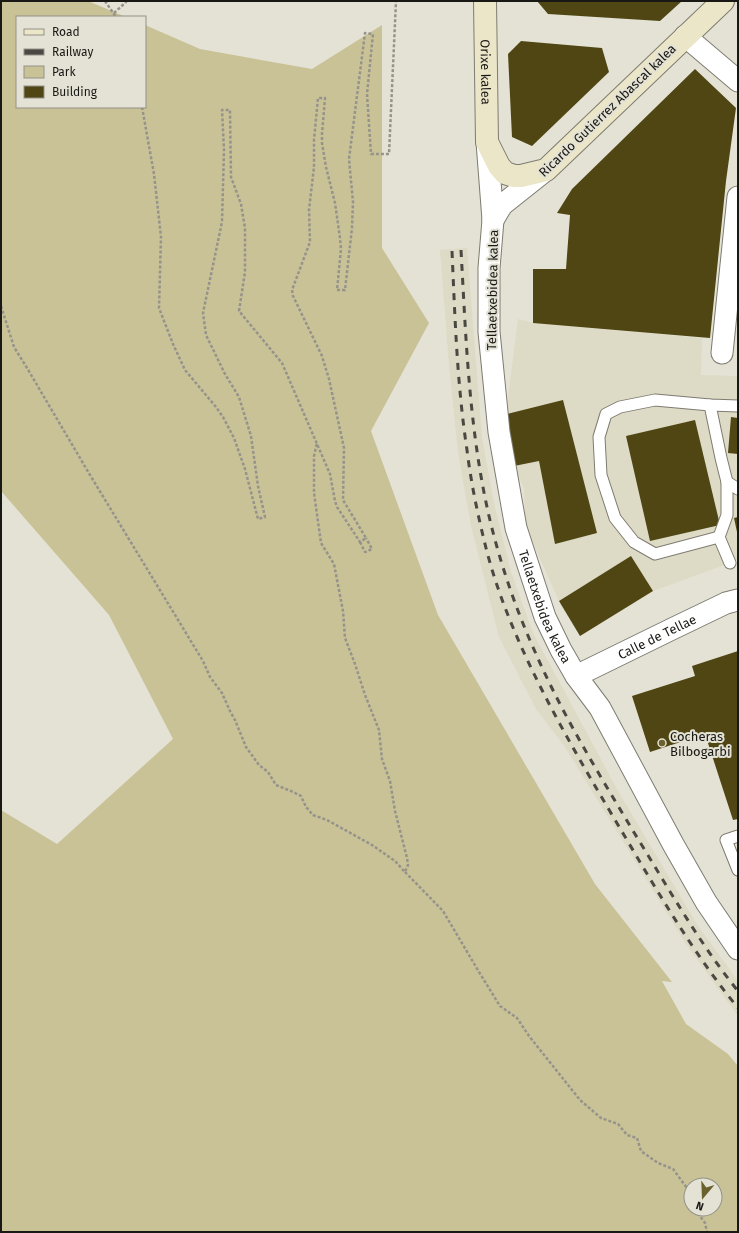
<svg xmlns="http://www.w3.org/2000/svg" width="739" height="1233" font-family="'Fira Sans',sans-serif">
  <rect width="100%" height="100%" fill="#e4e2d5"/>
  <!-- built -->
  <g fill="#dddac5">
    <path d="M467,248L482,438L495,508L511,572L533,633L618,791L698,926L738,981V1016L686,944L565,747L536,709L499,637L471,526L458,452L449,366L440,250Z"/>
    <path d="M518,319L533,323L702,338L701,375L738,376V560L653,591L580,636L559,601L525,525L524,488L514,466L507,414L509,390Z"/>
  </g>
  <!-- green -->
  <path fill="#cac297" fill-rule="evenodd" d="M1,1H88L126,17H17V107H145V25L200,49L312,69L382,25V248L429,323L371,431L438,615L595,884L672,982L662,981L686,1024L728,1054L738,1066V1232H1V810L57,844L173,739L109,615L1,491ZM691,1185H715V1209H691Z"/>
  <!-- building -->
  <g fill="#4f4614">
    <path d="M537,1H682L660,21L548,14Z"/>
    <path d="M521,41L602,48L609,72L532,146L512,137L508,54Z"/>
    <path d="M695,69L736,108L726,181L710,338L533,323V269H566L570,215L557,213L572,189Z"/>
    <path d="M563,400L597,533L555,544L539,461L514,466L507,414Z"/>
    <path d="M731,417L738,418V454L728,453Z"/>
    <path d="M695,420L720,525L650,541L626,436Z"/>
    <path d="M738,517V532H737L734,518Z"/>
    <path d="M631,556L653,591L580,636L559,601Z"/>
    <path d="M738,651V819L733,820L705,734L650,752L632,696L695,676L692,666Z"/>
  </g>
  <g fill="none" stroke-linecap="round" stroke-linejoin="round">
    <!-- service casing -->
    <g stroke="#7e7c71" stroke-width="13">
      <g id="service">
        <path d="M710,405L721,458L727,482L738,489"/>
        <path d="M719,537L727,515V482"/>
        <path d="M730,563L719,537L655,554L634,542L615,518L601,475L599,437L606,414L620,407L655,400L710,405L738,406"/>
        <path d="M738,836L726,840L738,870"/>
      </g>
    </g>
    <!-- minor casing -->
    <g stroke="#7e7c71" stroke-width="23">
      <g id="minor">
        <path d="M685,36L738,81"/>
        <path id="s1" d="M487,142L493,220L489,268V332L499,432L516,528L545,617L561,650L576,676L600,708L673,844L706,902L738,949"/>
        <path d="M493,220L502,205L546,170"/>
        <path d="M722,353L738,197"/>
        <path id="s2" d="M576,676L672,629L726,603L738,600"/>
      </g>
    </g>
    <!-- secondary casing -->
    <g stroke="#7e7c71" stroke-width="24">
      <g id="secondary">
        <path id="s3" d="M485,1L487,142L499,166L505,173L514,176H521L546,170L723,1"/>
      </g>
    </g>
    <!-- path -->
    <g stroke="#95938a" stroke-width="2.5" stroke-dasharray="3 2" stroke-linecap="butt">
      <path d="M105,1L116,17"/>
      <path d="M114,13L126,2L125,1"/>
      <path d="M1,306L14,347L27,368L90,475L203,661L210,677L222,693L230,711L235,720L246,747L259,765L268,772L276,785L291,791L301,796L306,807L313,815L327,820L372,845L395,861L405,872L408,865L407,858L395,811L390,781L382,759L379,730L365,695L355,664L345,638L343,611L334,564L321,543L314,493V456L317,443"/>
      <path d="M360,542L365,552L372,549L366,538"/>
      <path d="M405,872L443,911L479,972L500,1006L517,1018L529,1036L580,1100L601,1118L618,1124L627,1135L637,1138L641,1151L658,1163L673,1169L687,1188L691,1203"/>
      <path d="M695,1209L705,1223L707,1232"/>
    </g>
    <!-- service -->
    <use href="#service" stroke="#fff" stroke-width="11"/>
    <!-- minor -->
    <use href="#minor" stroke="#fff" stroke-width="21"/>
    <!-- secondary -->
    <use href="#secondary" stroke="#ebe6c7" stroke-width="22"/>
    <!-- rail -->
    <g stroke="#4a4842" stroke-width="3" stroke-dasharray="7 7" stroke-linecap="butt">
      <path d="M461,250C466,339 469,429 489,516C500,563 516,610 536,654C564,718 602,779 638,839C670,891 700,944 738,991"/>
      <path d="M452,251C455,318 457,384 467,450C471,483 478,516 486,548C511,647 572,747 624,835C659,894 694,954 738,1008"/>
    </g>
    <!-- path-bridge -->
    <path stroke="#95938a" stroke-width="2.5" stroke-dasharray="3 2" stroke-linecap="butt" d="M142,107L154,174L161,237L159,308L173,344L185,370L216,407L223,417L234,438L245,469L258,519L265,517L258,486L251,436L239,397L225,374L206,335L203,313L222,222L224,150L222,110H230L231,177L241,204L245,228V272L239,311L282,363L330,474L335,501L337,507L360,542L366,538L343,500L344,448L329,379L322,356L293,296L292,290L310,242L309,210L314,167V140L318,98H325L322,134V143L326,167L335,203L340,238L341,249L337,290H345L352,228L353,202L349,159L365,33L373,34L367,94L371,154H389L396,1"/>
  </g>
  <!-- markers -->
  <circle fill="#6b612e" stroke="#e4e2d5" stroke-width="1.5" cx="662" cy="743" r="4"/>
  <g text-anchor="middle" stroke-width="4" stroke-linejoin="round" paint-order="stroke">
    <!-- street labels -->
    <g font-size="13" fill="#191814" stroke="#e4e2d5">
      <text dy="5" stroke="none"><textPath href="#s3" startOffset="71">Orixe kalea</textPath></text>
      <text transform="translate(607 110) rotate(-44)" y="5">Ricardo Gutierrez Abascal kalea</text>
      <text transform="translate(492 290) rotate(-89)" y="5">Tellaetxebidea kalea</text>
      <text dy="5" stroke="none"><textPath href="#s1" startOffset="472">Tellaetxebidea kalea</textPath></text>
      <text dy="5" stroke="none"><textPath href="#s2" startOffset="90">Calle de Tellae</textPath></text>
    </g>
    <!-- poi labels -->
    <g font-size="13" fill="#191814" stroke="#e4e2d5" text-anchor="start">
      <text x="670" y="741">Cocheras<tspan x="670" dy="15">Bilbogarbi</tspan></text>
    </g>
  </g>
  <!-- border -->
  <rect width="739" height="1233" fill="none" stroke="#191814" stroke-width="4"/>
  <!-- legend -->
  <rect x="16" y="16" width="130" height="92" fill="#e4e2d5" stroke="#939188"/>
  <rect x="24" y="29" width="20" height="6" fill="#ebe6c7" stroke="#939188"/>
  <text x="52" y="36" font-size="12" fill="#191814">Road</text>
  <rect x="24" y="49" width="20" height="6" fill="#4a4842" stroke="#939188"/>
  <text x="52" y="56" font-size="12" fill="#191814">Railway</text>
  <rect x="24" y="66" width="20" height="12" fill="#cac297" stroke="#939188"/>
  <text x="52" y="76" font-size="12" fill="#191814">Park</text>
  <rect x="24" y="86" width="20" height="12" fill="#4f4614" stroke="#939188"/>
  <text x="52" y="96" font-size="12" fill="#191814">Building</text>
  <!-- north arrow -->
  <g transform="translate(703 1197) rotate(199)"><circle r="19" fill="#e4e2d5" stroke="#939188"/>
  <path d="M0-3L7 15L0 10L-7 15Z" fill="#6b612e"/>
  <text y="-6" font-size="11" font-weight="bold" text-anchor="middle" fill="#191814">N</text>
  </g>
</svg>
